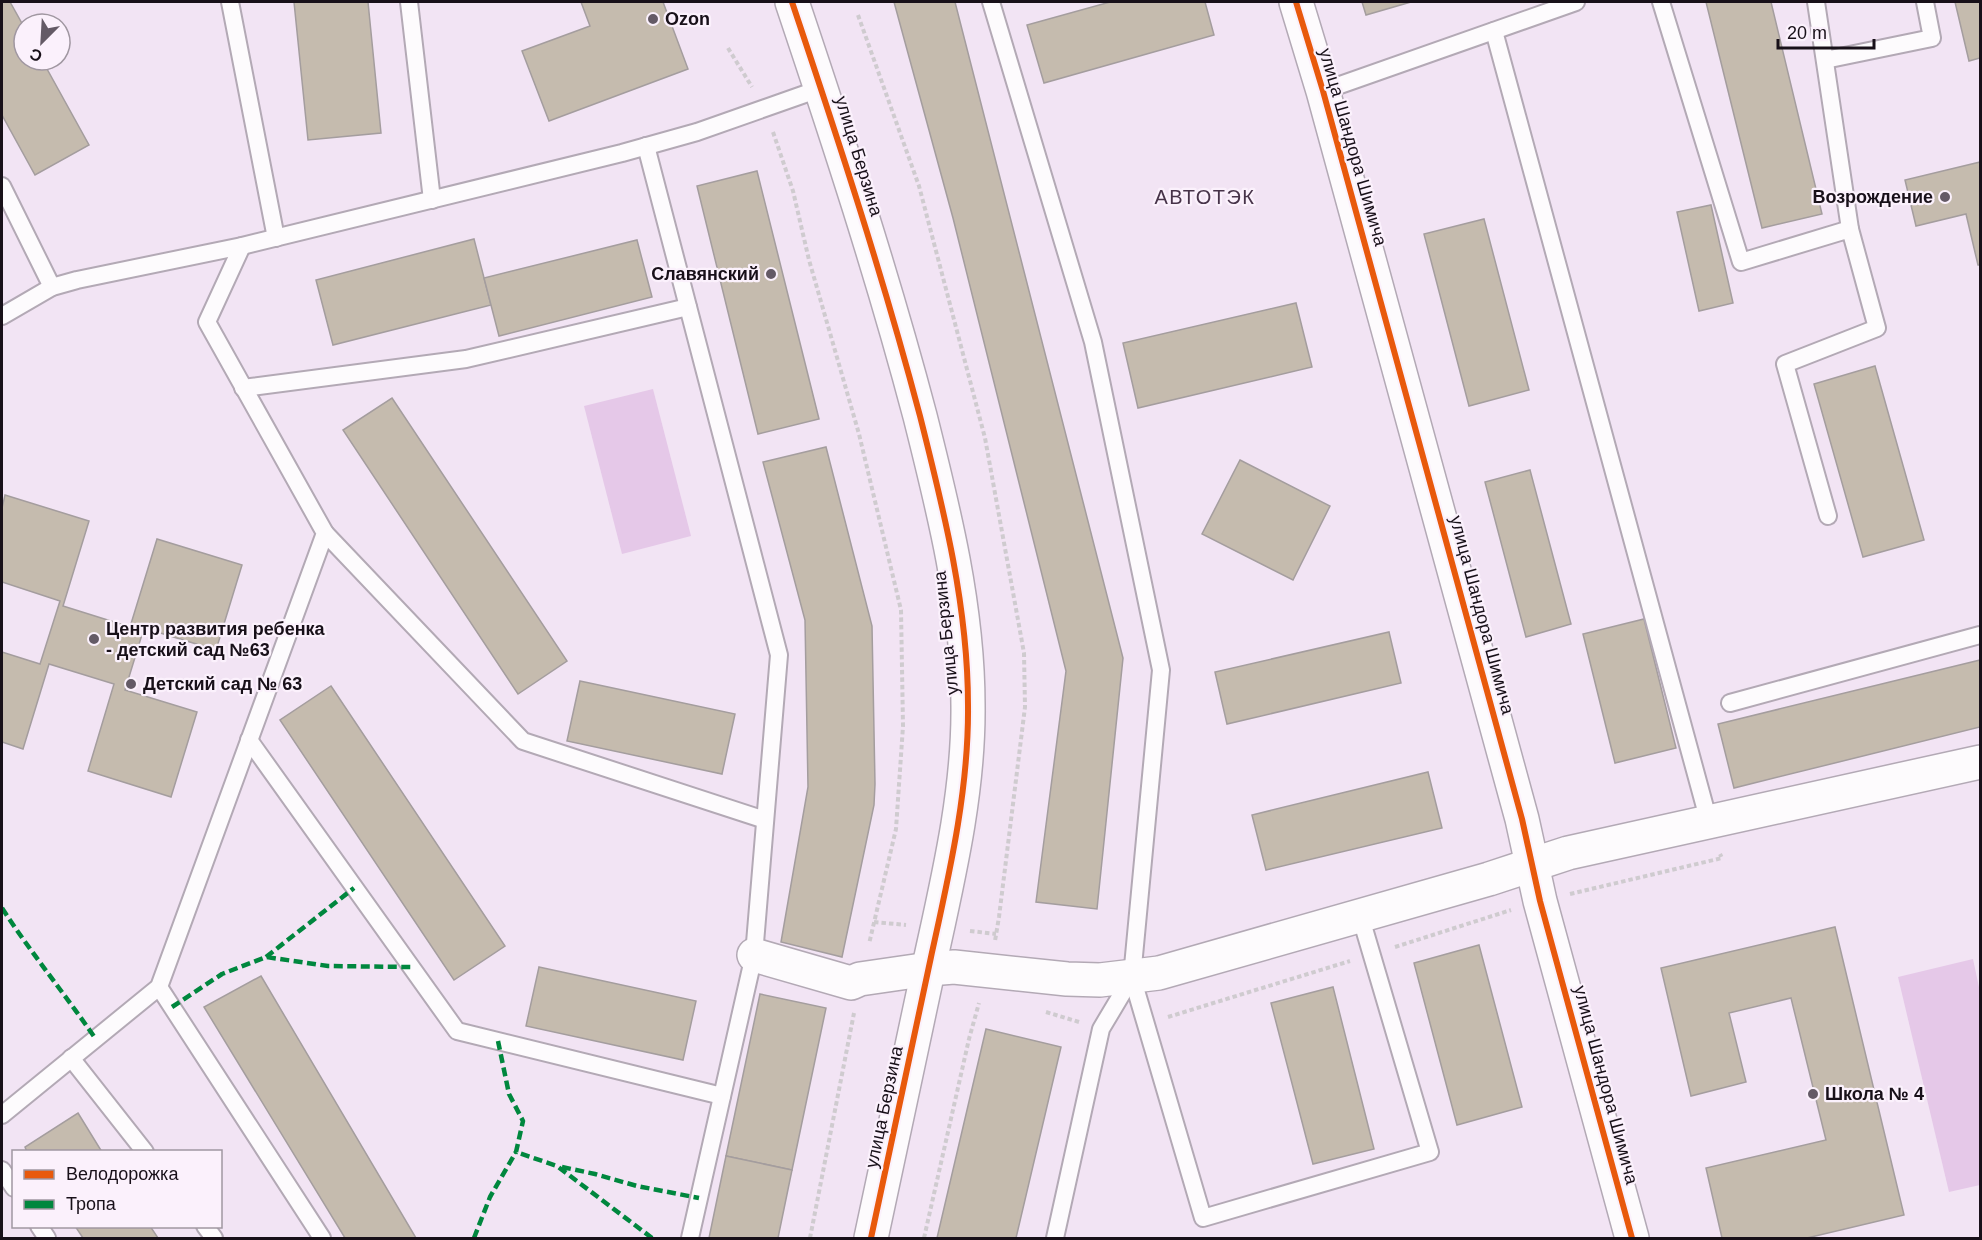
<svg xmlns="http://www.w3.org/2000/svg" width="1982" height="1240" font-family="Arial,sans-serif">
  <rect width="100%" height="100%" fill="#f2e4f4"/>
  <!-- green -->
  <g fill="#e5c8e8">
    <path d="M653,389L691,536L622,554L584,406Z"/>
    <path d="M1973,959L1980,992V1185L1949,1192L1898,977Z"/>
  </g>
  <!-- building -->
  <g fill="#c5bbae" stroke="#a49d9e" stroke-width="1.5">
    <path d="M2,2H10L24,27V60H42L89,145L35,175L2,115Z"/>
    <path d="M294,2H368L381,133L308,140Z"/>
    <path d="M581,2H663L688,69L549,121L522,51L590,26Z"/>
    <path d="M894,2H955L1123,658L1097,909L1036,902L1066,671L953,218Z"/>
    <path d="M1110,2H1205L1214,35L1044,83L1027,25Z"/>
    <path d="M1362,2H1411L1366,15Z"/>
    <path d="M1706,2H1771L1822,214L1762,228Z"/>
    <path d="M1955,2H1980V58L1969,61Z"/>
    <path d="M1980,162V265H1978L1966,214L1916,226L1905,180Z"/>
    <path d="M757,171L819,419L758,434L697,186Z"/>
    <path d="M1711,205L1733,303L1699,311L1677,212Z"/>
    <path d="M1484,219L1529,390L1469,406L1424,234Z"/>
    <path d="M474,239L491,305L333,345L316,280Z"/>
    <path d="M637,240L652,297L499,336L484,278Z"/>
    <path d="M1296,303L1312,367L1138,408L1123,343Z"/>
    <path d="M1875,366L1924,540L1863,557L1814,384Z"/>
    <path d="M392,398L567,661L518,694L343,430Z"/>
    <path d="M826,447L872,626L875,784L874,805L842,957L781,942L808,787L805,620L763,462Z"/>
    <path d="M1240,460L1330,506L1293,580L1202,534Z"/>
    <path d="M1530,470L1571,624L1526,637L1485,482Z"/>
    <path d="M5,495L89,521L63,606L130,627L157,539L242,565L216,650L144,628L125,690L197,712L171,797L88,771L114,684L49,664L23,749L2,742V652L40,664L60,601L2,582V508Z"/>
    <path d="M1644,619L1676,748L1615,763L1583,634Z"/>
    <path d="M1389,632L1401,683L1227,724L1215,672Z"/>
    <path d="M1980,660V727L1734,788L1718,724Z"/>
    <path d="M580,681L735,714L722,774L567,741Z"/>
    <path d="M331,686L505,946L454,980L280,720Z"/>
    <path d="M1428,772L1442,828L1266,870L1252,815Z"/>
    <path d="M1835,927L1904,1215L1807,1238H1722L1706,1168L1826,1140L1791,998L1729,1013L1746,1082L1691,1096L1661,968Z"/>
    <path d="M1479,945L1522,1107L1457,1125L1414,963Z"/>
    <path d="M539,967L696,1001L683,1060L526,1026Z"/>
    <path d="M261,976L416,1238H345L204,1007Z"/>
    <path d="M1333,987L1374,1149L1313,1164L1271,1003Z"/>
    <path d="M760,994L826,1008L792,1170L726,1156Z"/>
    <path d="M986,1029L1061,1047L1016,1238H937Z"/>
    <path d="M78,1113L102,1152H27L25,1147Z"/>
    <path d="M726,1156L792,1170L778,1238H709Z"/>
    <path d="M75,1226H150L158,1238H83Z"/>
  </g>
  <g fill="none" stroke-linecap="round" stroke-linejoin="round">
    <!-- service casing -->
    <g stroke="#b3a9b5" stroke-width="20">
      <g id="service">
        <path d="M230,2L276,238"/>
        <path d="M409,2L432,200"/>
        <path d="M991,2L1093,342L1161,670L1132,977L1203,1218L1430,1152L1360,915"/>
        <path d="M1661,2L1741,262L1850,229L1877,328L1785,364L1828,516"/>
        <path d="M1816,2L1850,229"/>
        <path d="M1494,31L1709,822"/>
        <path d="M1825,60L1932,38L1925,2"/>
        <path d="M1323,91L1576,2"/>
        <path d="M646,146L779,655L754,955L690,1238"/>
        <path d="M2,186L52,287"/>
        <path d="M2,316L52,287L77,280L242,246L622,153L697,132L822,88"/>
        <path d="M243,388L466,359L688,307"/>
        <path d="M325,533L523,741L765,820"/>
        <path d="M1730,703L1980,635"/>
        <path d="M249,740L457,1031L722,1096"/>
        <path d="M159,987L322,1238"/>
        <path d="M71,1058L145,1152"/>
        <path d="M2,1115L159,987L325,533L207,322L242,246"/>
        <path d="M2,1170L14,1188"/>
        <path d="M39,1226L47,1238"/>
        <path d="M205,1226L214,1238"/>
        <path d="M1055,1238L1101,1029L1132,977"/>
      </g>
    </g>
    <!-- minor casing -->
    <g stroke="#b3a9b5" stroke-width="36">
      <g id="minor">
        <path d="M1296,2L1323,91L1522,819L1540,901L1632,1238"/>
        <path d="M754,955L851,983L860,979L929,969L954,967L1067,979L1100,980L1159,973L1489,879L1568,853L1980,762"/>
      </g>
    </g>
    <!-- tertiary casing -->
    <g stroke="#b3a9b5" stroke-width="36">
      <path id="tertiary" d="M792,2C838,139 883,276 920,416C944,511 968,607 968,705C969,790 949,875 931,957C911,1051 891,1145 871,1238"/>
    </g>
    <!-- path -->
    <g stroke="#cfcbcf" stroke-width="4" stroke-dasharray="4.5 3" stroke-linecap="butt">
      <path d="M858,15L919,186L985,438L1024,653L1025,707L999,917L995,941"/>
      <path d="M728,48L752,87"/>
      <path d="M773,132L793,191L809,260L859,434L901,610L903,726L896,829L869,944"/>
      <path d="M1570,894L1722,858L1720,854"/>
      <path d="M874,922L906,925"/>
      <path d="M970,931L996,934"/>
      <path d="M1395,947L1511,910"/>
      <path d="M1046,1012L1079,1022"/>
      <path d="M1168,1017L1350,961"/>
      <path d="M810,1238L854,1013"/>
      <path d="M924,1238L969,1039L979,1003"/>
    </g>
    <!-- service -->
    <use href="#service" stroke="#fdfbfd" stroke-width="16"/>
    <!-- minor -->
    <use href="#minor" stroke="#fdfbfd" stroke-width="33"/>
    <!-- tertiary -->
    <use href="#tertiary" stroke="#fdfbfd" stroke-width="33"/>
    <!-- quiet -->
    <g stroke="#00873e" stroke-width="4.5" stroke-dasharray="9 4.5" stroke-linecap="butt">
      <path d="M2,908C31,953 65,994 95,1038"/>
      <path d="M266,957L354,888"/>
      <path d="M172,1007L222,974L266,957L328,966L411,967"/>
      <path d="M498,1041L509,1094L523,1121L516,1152L557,1166L652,1238"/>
      <path d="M562,1167L595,1174L637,1186L699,1198"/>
      <path d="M474,1238L490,1197L516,1152"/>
    </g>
    <!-- cycleway casing -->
    <g stroke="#fbf1fc" stroke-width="10">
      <g id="cycleway">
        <path d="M792,2C838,139 883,276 920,416C944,511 968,607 968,705C969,790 949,875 931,957C911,1051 891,1145 871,1238"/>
        <path d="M1296,2L1323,91L1522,819L1540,901L1632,1238"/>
      </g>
    </g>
    <!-- cycleway -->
    <use href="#cycleway" stroke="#e8590c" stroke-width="6"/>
  </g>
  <!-- markers -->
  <g fill="#645a66" stroke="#fbf1fc" stroke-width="2">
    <circle cx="653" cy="19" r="6"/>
    <circle cx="1945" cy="197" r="6"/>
    <circle cx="771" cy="274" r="6"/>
    <circle cx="94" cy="639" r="6"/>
    <circle cx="131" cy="684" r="6"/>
    <circle cx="1813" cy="1094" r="6"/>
  </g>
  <g text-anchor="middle" stroke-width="4.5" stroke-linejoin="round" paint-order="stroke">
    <!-- poi labels -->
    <g font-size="18" font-weight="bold" fill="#181019" stroke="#fbf1fc" text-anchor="start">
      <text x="665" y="25">Ozon</text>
      <text x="1933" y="203" text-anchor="end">Возрождение</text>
      <text x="759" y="280" text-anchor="end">Славянский</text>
      <text x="106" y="635">Центр развития ребенка<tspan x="106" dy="21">- детский сад №63</tspan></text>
      <text x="143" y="690">Детский сад № 63</text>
      <text x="1825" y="1100">Школа № 4</text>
    </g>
    <!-- street labels -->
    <g font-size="18" fill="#181019" stroke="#fbf1fc">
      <text transform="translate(1353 147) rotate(74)" y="6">улица Шандора Шимича</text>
      <text transform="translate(859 156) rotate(73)" y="6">улица Берзина</text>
      <text transform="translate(1482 615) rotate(75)" y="6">улица Шандора Шимича</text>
      <text transform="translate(946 633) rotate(-96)" y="6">улица Берзина</text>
      <text transform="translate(1606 1085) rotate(75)" y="6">улица Шандора Шимича</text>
      <text transform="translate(884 1107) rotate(-78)" y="6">улица Берзина</text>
    </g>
    <!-- neighbourhood labels -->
    <g font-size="20" letter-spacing="1.5" fill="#473349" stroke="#fbf1fc">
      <text x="1205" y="204">АВТОТЭК</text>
    </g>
  </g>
  <!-- border -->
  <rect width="1982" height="1240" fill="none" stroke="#181019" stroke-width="6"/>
  <!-- legend -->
  <rect x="12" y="1150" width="210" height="78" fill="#fbf1fc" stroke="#a097a1" stroke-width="1.5"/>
  <rect x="24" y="1170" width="30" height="9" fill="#e8590c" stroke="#a097a1" stroke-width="1.5"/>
  <text x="66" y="1180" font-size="18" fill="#181019">Велодорожка</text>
  <rect x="24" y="1200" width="30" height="9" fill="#00873e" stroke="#a097a1" stroke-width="1.5"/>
  <text x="66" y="1210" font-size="18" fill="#181019">Тропа</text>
  <!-- north arrow -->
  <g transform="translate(42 42) rotate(204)"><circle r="28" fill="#fbf1fc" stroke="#a097a1" stroke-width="1.5"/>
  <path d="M0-4.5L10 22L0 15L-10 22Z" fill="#645a66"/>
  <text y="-9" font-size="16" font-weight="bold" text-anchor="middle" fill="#181019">С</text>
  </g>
  <!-- scale -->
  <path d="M1778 39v9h96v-9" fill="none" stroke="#181019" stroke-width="3"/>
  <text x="1787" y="39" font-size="18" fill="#181019" stroke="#fbf1fc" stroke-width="4.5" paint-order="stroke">20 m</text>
</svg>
